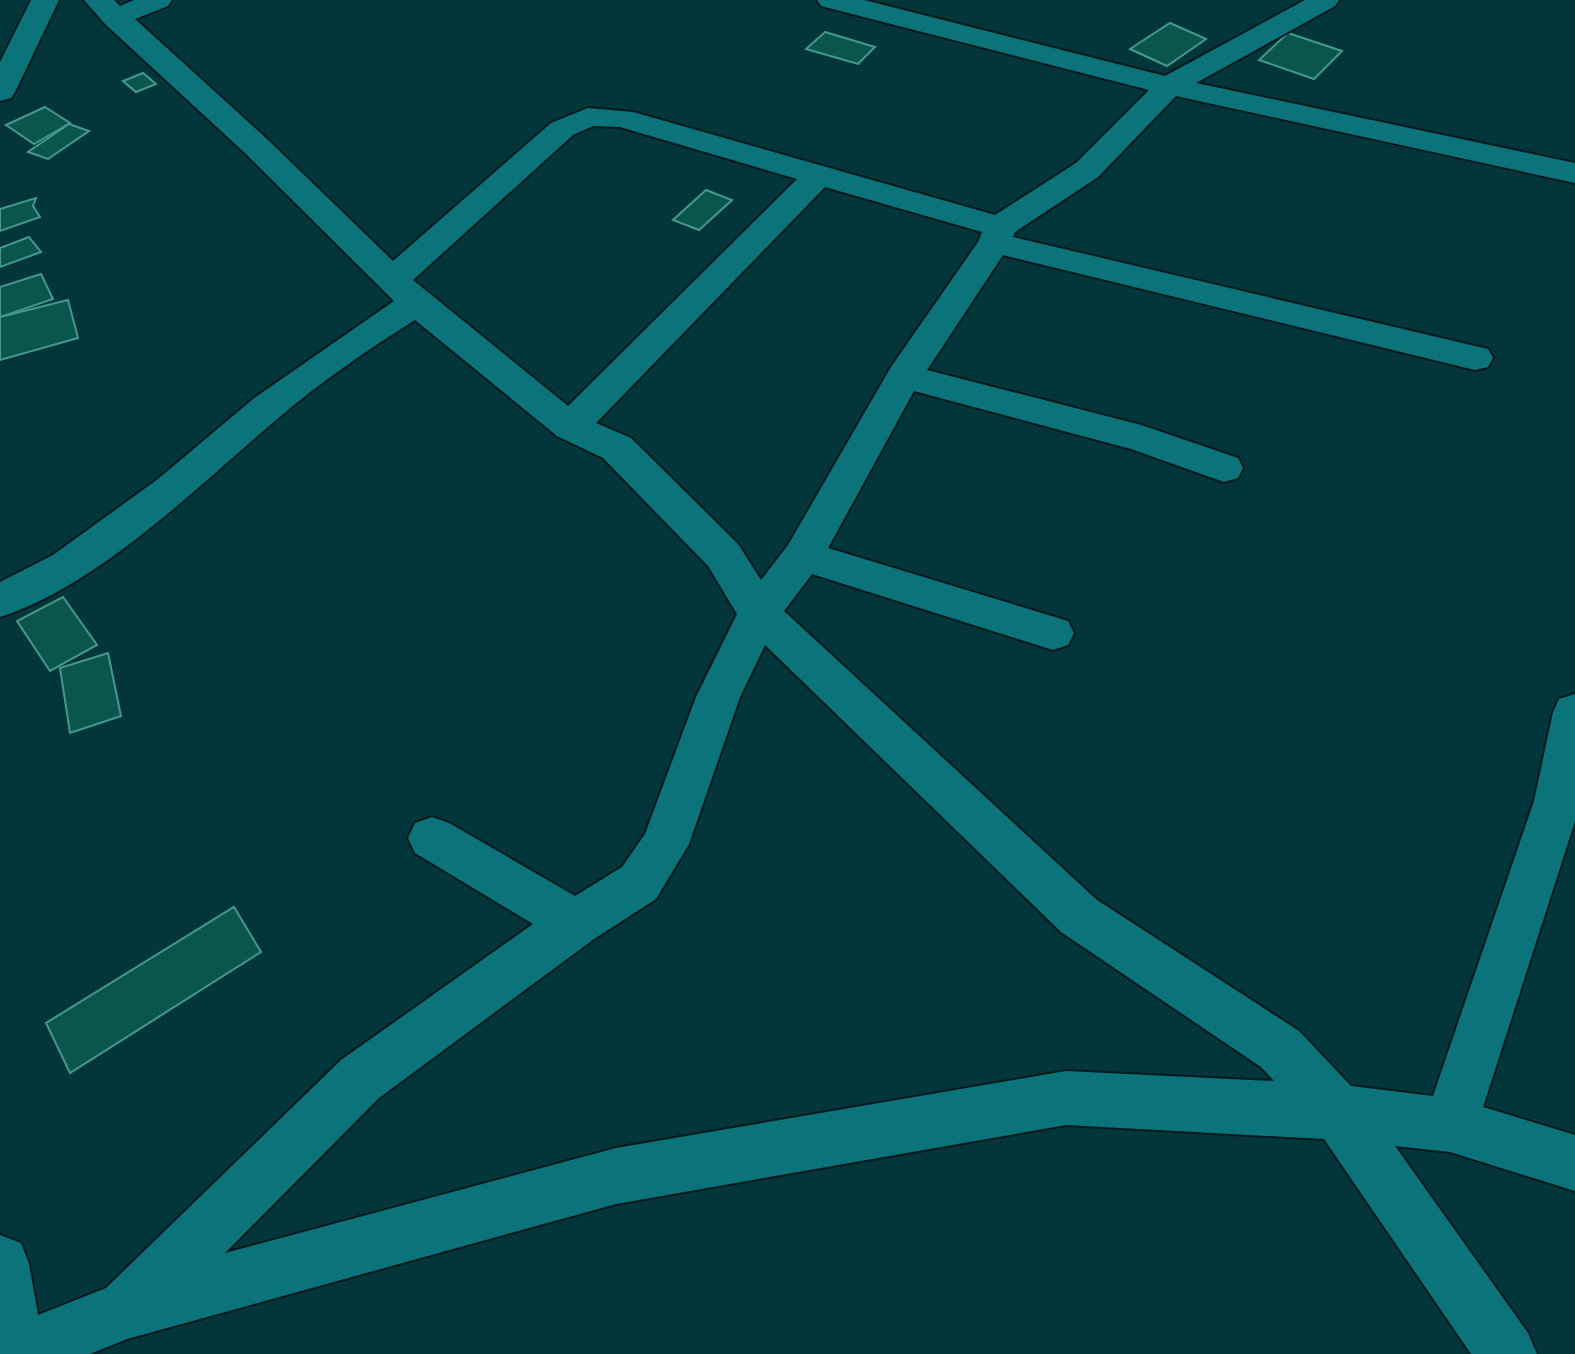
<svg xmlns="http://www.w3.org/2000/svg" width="1575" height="1354" font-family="'Asap Condensed',sans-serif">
  <rect width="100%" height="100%" fill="#02363a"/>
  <!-- building -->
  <g fill="#0a564d" stroke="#44998c" stroke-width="2">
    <path d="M1170,23L1206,39L1167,66L1130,49Z"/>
    <path d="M825,32L875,47L858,64L806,49Z"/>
    <path d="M1288,33L1342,51L1314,79L1259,60Z"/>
    <path d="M143,73L156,84L136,92L123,81Z"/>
    <path d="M45,107L70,123L34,144L6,125Z"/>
    <path d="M69,124L89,131L48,159L28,152Z"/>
    <path d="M706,190L732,200L699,230L673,220Z"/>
    <path d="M36,198L33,206L40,217L0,231V209Z"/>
    <path d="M29,237L41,252L0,267V248Z"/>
    <path d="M41,274L53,299L0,317V287Z"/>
    <path d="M68,300L78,338L0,360V317Z"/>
    <path d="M63,597L97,645L50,671L17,621Z"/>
    <path d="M108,653L121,716L70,733L60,668Z"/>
    <path d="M234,907L261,952L70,1073L46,1023Z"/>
  </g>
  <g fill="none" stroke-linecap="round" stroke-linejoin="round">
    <!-- minor casing -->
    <g stroke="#011b1d" stroke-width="4">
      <g id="minor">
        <path d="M31,0H59L15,92L11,98L0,101V62Z"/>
        <path d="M84,0H114L120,6L134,0H172L168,6L135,19L268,140L393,261L551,123L588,108L633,112L995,215L1076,163L1149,90L821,6L817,0H864L1165,76L1305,0H1339L1335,6L1196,83L1575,163V183L1176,96L1098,177L1015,232L1013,237L1475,346L1488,349L1493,358L1488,367L1475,370L1003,255L927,370L1141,425L1238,458L1243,468L1238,478L1224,482L1131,449L914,391L828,548L1068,621L1074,633L1068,645L1053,650L812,574L784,611L1097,900L1299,1031L1351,1086L1433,1096L1534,801L1553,712L1559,699L1575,694V821L1483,1107L1575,1135V1191L1450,1152L1395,1146L1528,1333L1537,1354H1471L1324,1139L1066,1125L616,1204L127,1339L90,1354H0V1235L21,1243L29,1264L38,1315L106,1288L341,1060L533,924L415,853L408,838L415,823L432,817L449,823L575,896L622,867L645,834L696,697L737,614L708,566L603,458L557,436L415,320C367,350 319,383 276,420C198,486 98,586 0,617V582L53,555L158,479L253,399L394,301L246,154L105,24ZM593,126L620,127L797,179L568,406L413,280L573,135ZM825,187L982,232L978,242L891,367L788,545L761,580L738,544L631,438L596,423ZM765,645L1061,932L1261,1067L1274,1081L1066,1071L616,1148L225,1253L379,1098L594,939L656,899L689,844L740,697Z"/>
      </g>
    </g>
    <!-- minor -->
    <use href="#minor" fill="#0b747a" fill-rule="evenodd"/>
  </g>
</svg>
